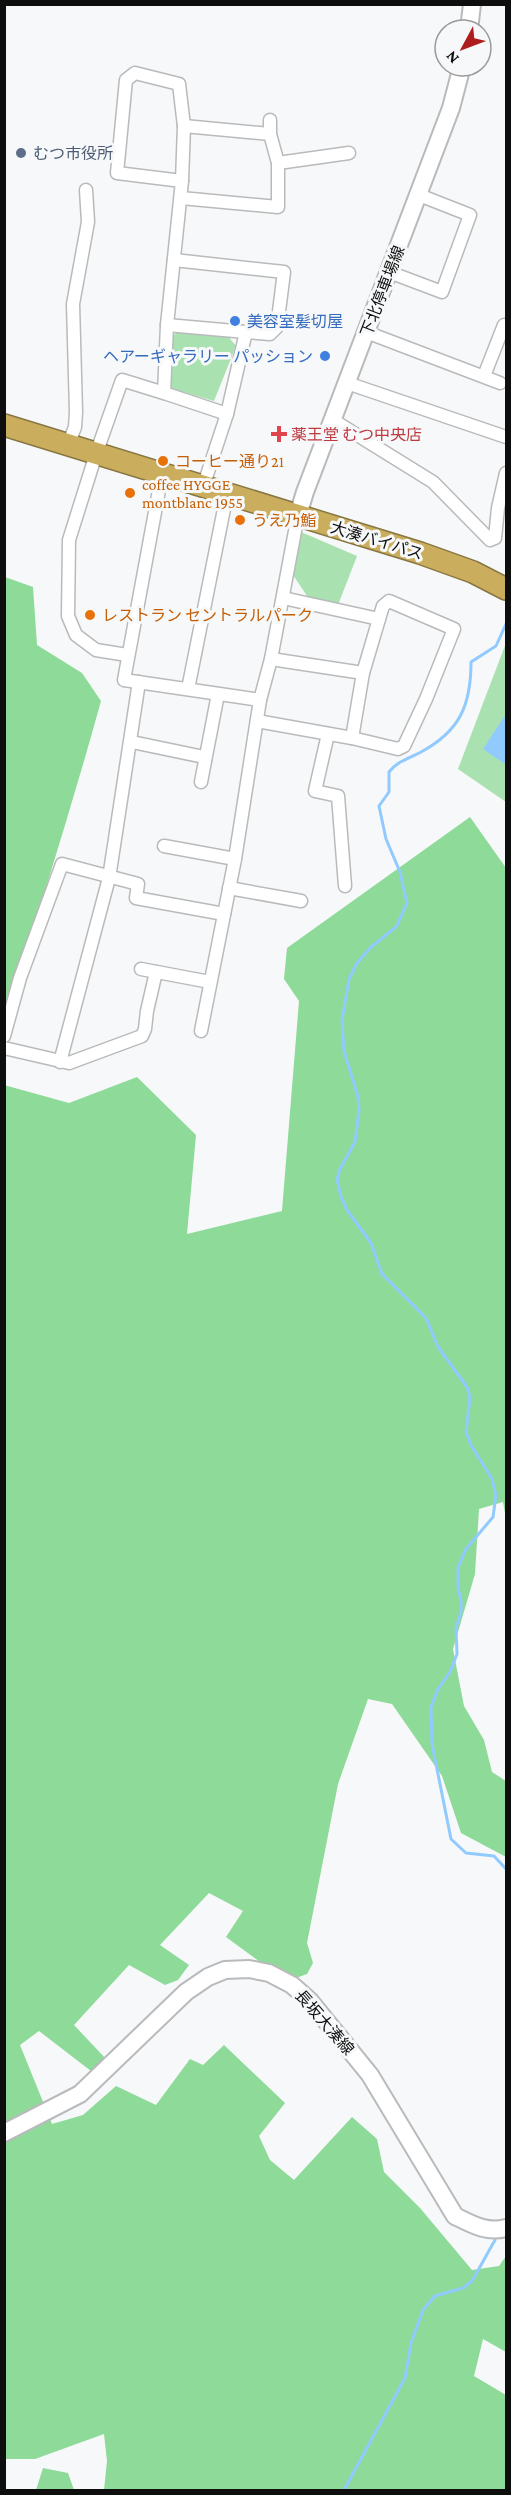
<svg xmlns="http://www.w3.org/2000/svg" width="511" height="2495" font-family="'Crimson Pro','Noto Sans JP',serif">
  <rect width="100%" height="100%" fill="#f7f8f9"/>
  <!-- green -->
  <g fill="#a9e1b0">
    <path d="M180,330L228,336L236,346L214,401L173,389L169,384L171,337Z"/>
    <path d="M301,532L357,556L338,605L307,596L291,572Z"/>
    <path d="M506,643V802L458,769Z"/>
  </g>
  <!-- forest -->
  <g fill="#8dda99">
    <path d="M5,577L33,587L37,645L82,673L101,701C71,810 36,917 5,1025Z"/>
    <path d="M470,817L506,868V1519L503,1502L479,1509L475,1574L453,1649L464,1706L484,1740L492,1772L506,1781V1857L461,1833L442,1776L392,1704L368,1699L338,1784L307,1943L313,1963L307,1974L296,1978L260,1962L226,1937L243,1911L209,1893L160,1945L189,1965L178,1980L165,1985L129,1965L74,2025L106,2059L91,2071L39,2031L20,2045L52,2124L83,2115L116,2086L156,2105L190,2059L203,2065L224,2045L285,2103L259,2136L270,2160L294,2180L352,2117L377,2139L384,2172L420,2208L472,2270L499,2266L506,2256V2352L483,2339L474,2376L506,2395V2490H104L107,2461L104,2434L35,2459H5L4,1085L69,1103L137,1077L196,1135L187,1234L282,1211L299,1001L284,979L287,948Z"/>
    <path d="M43,2468L68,2473L74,2490H36Z"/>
  </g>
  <!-- water -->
  <path fill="#91caff" d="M506,714V762L505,764L483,749Z"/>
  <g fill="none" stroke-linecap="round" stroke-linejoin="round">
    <!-- stream -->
    <g stroke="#91caff" stroke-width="3">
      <path d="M506,624L496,646L471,662C471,705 460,731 421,752C410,758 397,761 389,772V792L379,806L386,839L400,872L407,903L396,927L371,947L357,963L349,979L342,1020L344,1051L358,1097L359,1110L355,1142L340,1169L337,1179L341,1197L347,1210L371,1243L382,1274L426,1318L438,1347L467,1387L470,1397L466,1432L471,1445L492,1479L496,1495L493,1517L466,1549L458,1567V1588L461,1600V1612L456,1628L457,1654L450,1672L438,1689L431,1707L432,1744L451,1839L466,1853L494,1856L506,1869"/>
      <path d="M344,2490L405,2378L411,2343L423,2310L435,2296L463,2288L472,2281L495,2240"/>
    </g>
    <!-- street casing -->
    <g stroke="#b9babb" stroke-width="15">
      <g id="street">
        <path d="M135,73L179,84L184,126L182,181L117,173L126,80Z"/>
        <path d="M184,126L270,134"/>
        <path d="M278,163L349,153"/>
        <path d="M181,198L278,207V163L270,134V120"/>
        <path d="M174,260L284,272L277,327L270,334L246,332L227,414L203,487"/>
        <path d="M389,272L442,292L470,215L419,195"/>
        <path d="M167,325L246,332"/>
        <path d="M366,332L500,383"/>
        <path d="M484,376L504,325L506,326"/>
        <path d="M347,383L506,437"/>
        <path d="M164,393L227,414"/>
        <path d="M333,420L433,482L490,540L495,538L498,508L506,473"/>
        <path d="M68,445L75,427L76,412L73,304L88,222L86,190"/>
        <path d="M162,474L124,680L260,700"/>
        <path d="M127,655L96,650L76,635L68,616L69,540L96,454L122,380L164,393L167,325L182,181"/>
        <path d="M271,659L363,673"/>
        <path d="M188,689L227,494"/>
        <path d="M257,721L352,738L398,749L404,746L426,699L454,629L389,601L383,606L379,619L283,598"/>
        <path d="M328,734L315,791L338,796L345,886"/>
        <path d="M352,738L363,673L379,619"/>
        <path d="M132,742L204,757"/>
        <path d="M201,782L218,694"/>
        <path d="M164,846L235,859"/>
        <path d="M229,888L301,901"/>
        <path d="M141,969L210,982"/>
        <path d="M201,1031L235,859L260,700L271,659L298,515"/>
        <path d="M4,1036L20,978L62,864L138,884L136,898L224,914"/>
        <path d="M4,1048L69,1063L142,1036L145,1029L147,1011L156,972"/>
        <path d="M60,1062L109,878L139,682"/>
      </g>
    </g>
    <!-- secondary casing -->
    <g stroke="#b9babb" stroke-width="20">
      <g id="secondary">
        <path d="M469,30L472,4"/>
        <path d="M298,515L305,492L451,108L462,66"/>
        <path d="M4,2133L80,2094L186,1992L208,1977L225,1970L249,1969L269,1973L292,1985L310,2001L370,2075L455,2216C473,2225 487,2233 506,2228"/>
      </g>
    </g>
    <!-- highway casing -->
    <g stroke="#887642" stroke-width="24">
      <path id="highway" d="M4,425L420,553L473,572L506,589"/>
    </g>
    <!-- street -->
    <use href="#street" stroke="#fff" stroke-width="12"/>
    <!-- secondary -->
    <use href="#secondary" stroke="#fff" stroke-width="16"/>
    <!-- highway -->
    <use href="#highway" stroke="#caae5e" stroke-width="21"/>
  </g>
  <!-- markers -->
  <circle fill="#5c6f8a" stroke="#f7f8f9" stroke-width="2" cx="21" cy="153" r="6"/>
  <g fill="#3f7fe0" stroke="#f7f8f9" stroke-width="2">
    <circle cx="235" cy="321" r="6"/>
    <circle cx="325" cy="356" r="6"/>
  </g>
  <path fill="#e0444e" stroke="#f7f8f9" stroke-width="2" d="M276 425h6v6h6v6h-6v6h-6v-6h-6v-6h6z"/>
  <g fill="#e8710a" stroke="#f7f8f9" stroke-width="2">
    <circle cx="163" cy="461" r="6"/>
    <circle cx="130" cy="493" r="6"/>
    <circle cx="240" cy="520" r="6"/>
    <circle cx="90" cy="615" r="6"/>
  </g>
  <g text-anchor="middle" stroke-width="6" stroke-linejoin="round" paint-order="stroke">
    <!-- service labels -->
    <g font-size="16" fill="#4e5e75" stroke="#f7f8f9" text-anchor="start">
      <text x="33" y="159">むつ市役所</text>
    </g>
    <!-- street labels -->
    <g font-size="16" fill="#0e0e0e" stroke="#f7f8f9">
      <text transform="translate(382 291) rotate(-69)" y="6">下北停車場線</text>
      <text transform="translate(377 540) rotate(17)" y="6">大湊バイパス</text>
      <text transform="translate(325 2022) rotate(49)" y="6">長坂大湊線</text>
    </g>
    <!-- shop labels -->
    <g font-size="16" fill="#366cbe" stroke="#f7f8f9" text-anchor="start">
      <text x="247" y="327">美容室髪切屋</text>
      <text x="313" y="362" text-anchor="end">ヘアーギャラリー パッション</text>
    </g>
    <!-- health labels -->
    <g font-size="16" fill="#be3a42" stroke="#f7f8f9" text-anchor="start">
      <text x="291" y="440">薬王堂 むつ中央店</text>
    </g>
    <!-- food labels -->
    <g font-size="16" fill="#c56008" stroke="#f7f8f9" text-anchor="start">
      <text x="175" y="467">コーヒー通り21</text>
      <text x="142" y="490">coffee HYGGE<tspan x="142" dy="18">montblanc 1955</tspan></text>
      <text x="252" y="526">うえ乃鮨</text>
      <text x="102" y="621">レストラン セントラルパーク</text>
    </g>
  </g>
  <!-- border -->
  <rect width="511" height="2495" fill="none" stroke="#0e0e0e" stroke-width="12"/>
  <!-- north arrow -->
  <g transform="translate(463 48) rotate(229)"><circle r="28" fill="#f7f8f9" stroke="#9a9a9b" stroke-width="1.5"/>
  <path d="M0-4.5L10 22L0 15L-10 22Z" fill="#ae1d1e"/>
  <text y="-9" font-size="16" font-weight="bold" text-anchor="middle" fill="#0e0e0e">N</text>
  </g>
</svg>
